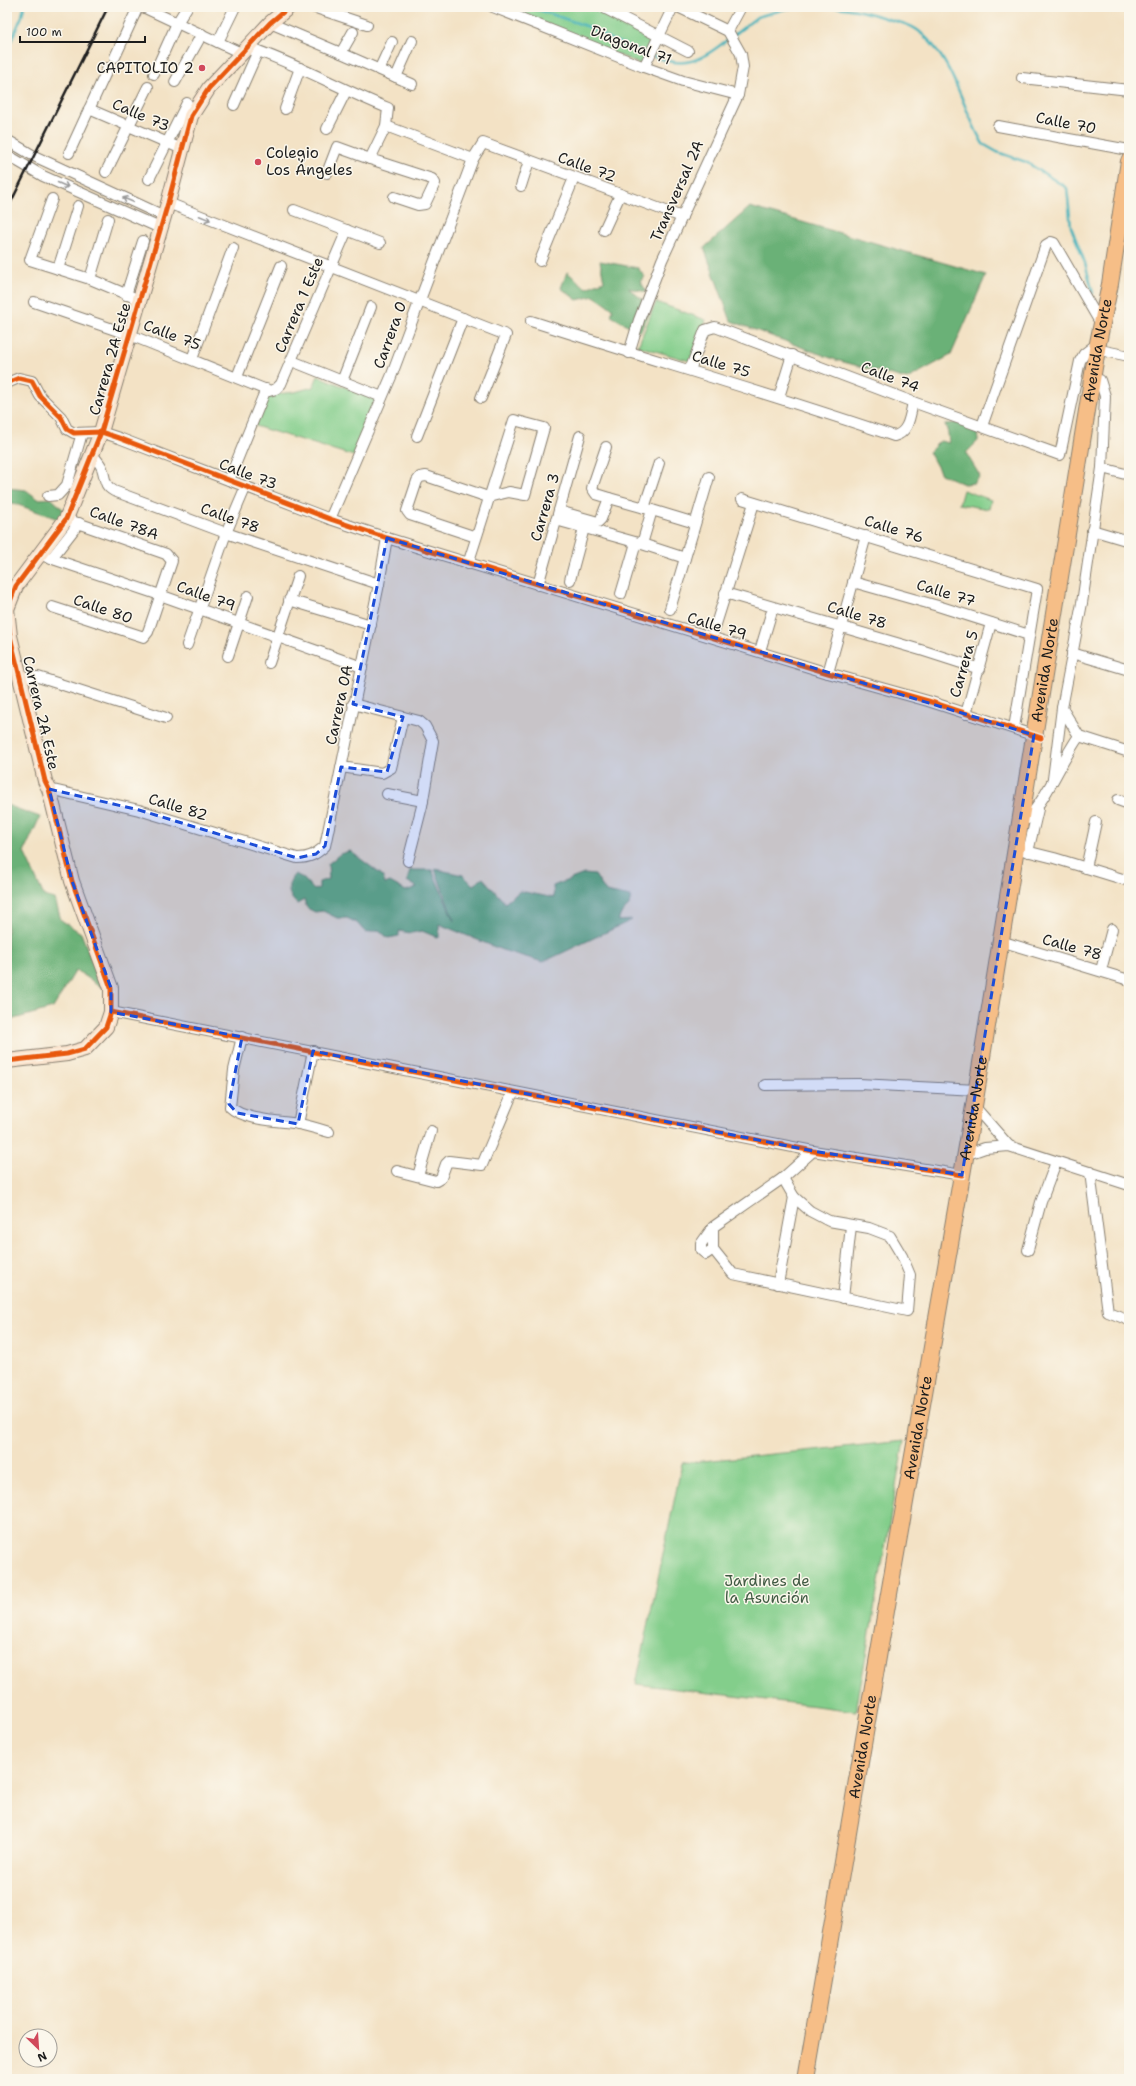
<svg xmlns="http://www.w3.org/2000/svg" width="1136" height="2086" font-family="'Shantell Sans',sans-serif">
  <rect width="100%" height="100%" fill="#fbf7ec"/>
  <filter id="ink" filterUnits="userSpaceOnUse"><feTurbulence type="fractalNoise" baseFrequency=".025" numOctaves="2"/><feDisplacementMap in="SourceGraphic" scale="8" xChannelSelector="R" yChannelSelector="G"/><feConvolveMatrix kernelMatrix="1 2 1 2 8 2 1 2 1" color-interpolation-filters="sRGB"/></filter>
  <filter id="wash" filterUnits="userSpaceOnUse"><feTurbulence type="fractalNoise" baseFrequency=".012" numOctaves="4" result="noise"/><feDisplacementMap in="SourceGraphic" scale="16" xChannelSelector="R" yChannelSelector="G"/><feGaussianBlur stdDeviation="0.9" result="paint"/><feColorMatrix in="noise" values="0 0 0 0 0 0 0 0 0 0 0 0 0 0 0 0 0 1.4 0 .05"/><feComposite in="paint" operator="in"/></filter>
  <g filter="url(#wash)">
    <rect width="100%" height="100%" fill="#f3e2c5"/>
    <!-- green -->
    <g fill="#83ce8b" stroke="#507554">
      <path d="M507,7H591L651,39L642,65Z"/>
      <path d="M656,302L706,320L690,361L638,346Z"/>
      <path d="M318,376L377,400L354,456L255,426L266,395L295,392L313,387Z"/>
      <path d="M963,490L991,500L989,509L959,504Z"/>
      <path d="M904,1441L856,1711L636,1684L682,1463Z"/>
    </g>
    <!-- forest -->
    <g fill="#6ab177" stroke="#43664a">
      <path d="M750,207L986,275L951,355L907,379L836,360L731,321L704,248Z"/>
      <path d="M600,261L638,268L645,277L640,281L647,292L628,288L652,307L640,332L611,316L613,309L594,296L577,300L561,288L567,272L586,288L604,281Z"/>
      <path d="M965,422L977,425L978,441L966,453L980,476L974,483L964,484L941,474L929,452L940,441L949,443L948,433L945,424Z"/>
      <path d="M7,488L26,490L38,499L51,498L67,513L64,521L7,501Z"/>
      <path d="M7,805L40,817L24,852L44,896L55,899L61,920L81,933L103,988L76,970L53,1008L7,1021Z"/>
      <path d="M350,851L382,875L385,884L390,882L406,891L417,887L407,881L410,870H432L454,921L435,869L463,875L473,885L483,878L505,903L520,891L554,898L553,886L584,874L595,875L606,892L631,897L629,906L622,912L618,921L632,920L543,962L502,950L439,924V938L422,931L411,933L399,931V936L388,938L379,930L366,933L357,923L347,918H337L323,911L315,912L307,908L304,900L297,904C287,895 286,884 295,874L303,878L314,890L319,888V882L329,879L328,864L340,854Z"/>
    </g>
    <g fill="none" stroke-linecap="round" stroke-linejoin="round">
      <!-- stream -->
      <g stroke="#41b1ba" stroke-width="2.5">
        <path d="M530,7L592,28L612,40L648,54"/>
        <path d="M834,7C853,8 871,13 888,19C899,22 913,25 921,33C954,61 962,108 983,144L997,152L1026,162L1067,188L1071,227L1085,263L1093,293"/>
        <path d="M734,35L757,17L785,9L806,7"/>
        <path d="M7,50L22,16L24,7"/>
        <path d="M653,56C688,71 703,58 730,38"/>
        <path d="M1127,308L1129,309"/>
      </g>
    </g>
  </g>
  <g filter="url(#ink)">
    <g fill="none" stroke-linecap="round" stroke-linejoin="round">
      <!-- street casing -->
      <g stroke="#887f70" stroke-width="12">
        <g id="street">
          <path d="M143,7L241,53"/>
          <path d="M313,7L367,25"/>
          <path d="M493,7L644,67L683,81L738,95"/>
          <path d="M602,7L688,51"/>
          <path d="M270,23L341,53L353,32"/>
          <path d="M728,31L741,7"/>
          <path d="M218,42L235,7"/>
          <path d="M247,47C296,63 340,89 388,108L386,126L370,159L432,179L435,183L425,204L418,205L394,197"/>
          <path d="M341,53L412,84"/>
          <path d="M115,57L138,7"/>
          <path d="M644,67L673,7"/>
          <path d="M379,70L392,42"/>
          <path d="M154,74L177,23L187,7"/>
          <path d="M396,77L412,41"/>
          <path d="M1022,78L1129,90"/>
          <path d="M175,82L202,34"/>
          <path d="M234,105L258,51"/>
          <path d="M89,109L182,149"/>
          <path d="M285,109L300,68"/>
          <path d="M386,126L473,159"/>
          <path d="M998,126L1129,150"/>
          <path d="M327,129L346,91"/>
          <path d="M7,140L34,156L164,216"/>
          <path d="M69,153L108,68"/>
          <path d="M7,155L43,176L160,228"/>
          <path d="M106,172L148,87"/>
          <path d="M327,173L337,147L370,159"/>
          <path d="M149,179L187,103"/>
          <path d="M521,186L529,161"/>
          <path d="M52,199L30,260L90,279L140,300"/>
          <path d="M168,203L506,335L481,398"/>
          <path d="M294,210L380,243"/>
          <path d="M604,230L620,195"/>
          <path d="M540,261L574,178"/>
          <path d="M58,269L78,206"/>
          <path d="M90,279L108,219"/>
          <path d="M126,295L143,241"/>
          <path d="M34,302L130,335L269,391L276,389L281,384L347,230"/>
          <path d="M531,321C652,360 774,395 894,436C909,433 910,415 913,402"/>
          <path d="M1105,351L1129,356"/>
          <path d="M629,353L639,320L662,260L738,95L743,67L741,54L728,31L678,7"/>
          <path d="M192,359L233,248"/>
          <path d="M292,361L382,397"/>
          <path d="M690,370L705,330L715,327L913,402L1060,455L1080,361L1084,354L1098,343"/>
          <path d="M237,377L281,266"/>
          <path d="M342,381L371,307"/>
          <path d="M7,383L19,378L32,381L40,396L61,417L67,429L74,433L101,432L119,438L330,519L387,538L828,673L928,701L1039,737"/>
          <path d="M779,397L792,355"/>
          <path d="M982,426L1046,245L1051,242L1054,243L1101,324"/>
          <path d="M417,436L463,318"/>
          <path d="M606,447L592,488L596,494L609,498"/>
          <path d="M92,454C95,458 100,463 102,468C106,479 103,485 114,491L226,533L379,584"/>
          <path d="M1102,468L1129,475"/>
          <path d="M229,480L266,389"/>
          <path d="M48,496L58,495L67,485L82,433"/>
          <path d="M742,499L1037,589L1014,728"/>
          <path d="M644,508L659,463"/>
          <path d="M652,510L695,523"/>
          <path d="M330,519L391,377L473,159L483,143L682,217"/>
          <path d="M556,520L642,544L652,510L609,498L601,519L598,522L559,511"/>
          <path d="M1092,530L1129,541"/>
          <path d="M642,544L685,558"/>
          <path d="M38,554L160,595L362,667"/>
          <path d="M51,559L79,523"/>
          <path d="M468,564L514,420L544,428L525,495L509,492L488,497L426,476L420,477L417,481L407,511L410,515L476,537"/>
          <path d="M570,580L584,528"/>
          <path d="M853,582L938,606L1029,635"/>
          <path d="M538,585L580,436"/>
          <path d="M725,593L924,651L980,669"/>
          <path d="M621,594L636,543"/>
          <path d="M289,600L371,625"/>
          <path d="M52,607L144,637L148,632L172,561L166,554L66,519"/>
          <path d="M670,609L709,477"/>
          <path d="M712,637L754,503"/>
          <path d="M187,645L226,533L246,486"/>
          <path d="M760,651L771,614"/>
          <path d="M1072,653L1129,670"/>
          <path d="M228,656L248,596"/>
          <path d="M269,663L298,576"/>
          <path d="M828,673L866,536"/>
          <path d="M20,677H38L166,718"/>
          <path d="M353,704L419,721L425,726L433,741L422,806L408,861"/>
          <path d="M1062,708L1079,736L1129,752"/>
          <path d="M966,714L991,623"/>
          <path d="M341,767L382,773L391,768L403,717"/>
          <path d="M1053,779L1062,708L1082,603L1102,468L1105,396L1100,380"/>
          <path d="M49,789L139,810L297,858C310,858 316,854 325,846L379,584L387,538"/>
          <path d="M387,794L423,801"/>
          <path d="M1118,800L1129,804"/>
          <path d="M1027,819C1049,795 1060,763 1079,736"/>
          <path d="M1022,850L1054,858L1129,881"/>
          <path d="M1028,852L1038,809"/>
          <path d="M1086,868L1096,822"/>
          <path d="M1007,943L1129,980"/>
          <path d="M1101,970L1112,929"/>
          <path d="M111,1012L813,1151L962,1175"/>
          <path d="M242,1037L234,1070L230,1107C243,1120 281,1121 299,1124C309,1126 319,1129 329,1132"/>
          <path d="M765,1085L859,1084L977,1090"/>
          <path d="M974,1106L1009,1146"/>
          <path d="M298,1124L313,1051"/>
          <path d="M965,1155L985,1148L1009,1146L1129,1185"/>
          <path d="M397,1171L436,1181L441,1178L446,1164L449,1161L482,1165L513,1092"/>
          <path d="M1090,1172L1108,1312L1129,1320"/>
          <path d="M418,1176L431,1131"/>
          <path d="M713,1227V1249L706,1254L701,1250V1244L713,1227L783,1178L813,1151"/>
          <path d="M713,1249L733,1274L907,1311L910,1275L902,1256L890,1236L869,1228L829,1221L810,1211L794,1197L783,1178"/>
          <path d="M1028,1250L1041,1202L1056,1162"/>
          <path d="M778,1284L794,1197"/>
          <path d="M843,1298L851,1226"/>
        </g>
      </g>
      <!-- secondary casing -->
      <g stroke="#887f70" stroke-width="16">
        <path id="secondary" d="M7,1061L67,1054L85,1049L106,1027L111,1012V988L72,881L49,789L45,781L10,636L7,609L16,586L66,519L101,432L168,203L191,116L209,88L270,23L289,7"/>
      </g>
      <!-- primary casing -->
      <g stroke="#887f70" stroke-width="18">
        <g id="primary">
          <path id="s1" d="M806,2079L878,1657L974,1106L1098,343L1110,284L1129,161"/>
        </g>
      </g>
      <!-- street -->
      <use href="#street" stroke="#fff" stroke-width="10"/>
      <!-- secondary -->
      <use href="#secondary" stroke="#fbe5cf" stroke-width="14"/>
      <!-- primary -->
      <use href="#primary" stroke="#f6be87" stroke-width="16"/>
      <!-- rail -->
      <path stroke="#1c1c1c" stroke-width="2.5" d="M7,224L11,202L108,7"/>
      <!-- cycleway casing -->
      <g stroke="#fbf7ec" stroke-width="8">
        <g id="cycleway">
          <path d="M7,383L19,378L32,381L40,396L61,417L67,429L74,433L101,432L119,438L330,519L387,538L828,673L928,701L1041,738"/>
          <path d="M111,1012L813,1151L962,1175"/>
          <path d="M7,1061L67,1054L85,1049L106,1027L111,1012V988L72,881L49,789L45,781L10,636L7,609L16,586L66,519L101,432L168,203L191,116L209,88L270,23L289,7"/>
        </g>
      </g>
      <!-- cycleway -->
      <use href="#cycleway" stroke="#e8590c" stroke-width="5"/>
    </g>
    <!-- one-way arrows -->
    <defs><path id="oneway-shaft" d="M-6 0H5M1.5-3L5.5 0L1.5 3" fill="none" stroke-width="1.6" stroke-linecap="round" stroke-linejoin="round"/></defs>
    <g stroke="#999">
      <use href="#oneway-shaft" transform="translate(63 185) rotate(24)"/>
      <use href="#oneway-shaft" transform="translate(128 200) rotate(-157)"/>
      <use href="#oneway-shaft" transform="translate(205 218) rotate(22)"/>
    </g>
  </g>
  <!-- marked area -->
  <path fill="#1d4ed8" fill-opacity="0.2" stroke="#1d4ed8" stroke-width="3" stroke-dasharray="8 5" stroke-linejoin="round" d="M387,538L1034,735L962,1175L813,1151L313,1051L298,1124L237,1113L229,1104L242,1037L111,1012V988L72,881L49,789L139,810L297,858L316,854L325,846L341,767L387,772L403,717L353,704Z"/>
  <!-- markers -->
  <g fill="#d1495b" stroke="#fbf7ec" stroke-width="1.5">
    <circle cx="202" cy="68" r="4"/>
    <circle cx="258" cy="162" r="4"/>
  </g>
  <g text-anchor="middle" stroke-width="3" stroke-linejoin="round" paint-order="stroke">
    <!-- street labels -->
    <g font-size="15" fill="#1c1c1c" stroke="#fbf7ec">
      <text transform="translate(631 45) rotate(21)" y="5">Diagonal 71</text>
      <text transform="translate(141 115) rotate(23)" y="5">Calle 73</text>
      <text transform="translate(1066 123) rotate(11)" y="5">Calle 70</text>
      <text transform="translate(587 167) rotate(20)" y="5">Calle 72</text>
      <text transform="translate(677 191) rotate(-66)" y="5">Transversal 2A</text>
      <text transform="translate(299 305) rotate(-67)" y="5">Carrera 1 Este</text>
      <text transform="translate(172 335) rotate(21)" y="5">Calle 75</text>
      <text transform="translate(390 335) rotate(-70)" y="5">Carrera 0</text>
      <text dy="5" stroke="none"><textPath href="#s1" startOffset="1753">Avenida Norte</textPath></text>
      <text transform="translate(110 359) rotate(-74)" y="5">Carrera 2A Este</text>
      <text transform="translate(721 364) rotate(17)" y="5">Calle 75</text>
      <text transform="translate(890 377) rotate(21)" y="5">Calle 74</text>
      <text transform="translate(248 474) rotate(21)" y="5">Calle 73</text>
      <text transform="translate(545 507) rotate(-74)" y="5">Carrera 3</text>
      <text transform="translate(230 518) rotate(20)" y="5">Calle 78</text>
      <text transform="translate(124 523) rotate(20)" y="5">Calle 78A</text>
      <text transform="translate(894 529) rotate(17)" y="5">Calle 76</text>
      <text transform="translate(946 593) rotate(17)" y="5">Calle 77</text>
      <text transform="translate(206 596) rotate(20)" y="5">Calle 79</text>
      <text transform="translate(103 609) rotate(19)" y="5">Calle 80</text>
      <text transform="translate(857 615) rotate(17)" y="5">Calle 78</text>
      <text transform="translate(717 626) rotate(17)" y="5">Calle 79</text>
      <text transform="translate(964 664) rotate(-74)" y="5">Carrera 5</text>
      <text dy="5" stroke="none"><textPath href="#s1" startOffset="1429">Avenida Norte</textPath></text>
      <text transform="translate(339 705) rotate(-78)" y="5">Carrera 0A</text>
      <text transform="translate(41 713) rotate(77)" y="5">Carrera 2A Este</text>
      <text transform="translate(178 807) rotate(17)" y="5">Calle 82</text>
      <text transform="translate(1072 947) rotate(16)" y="5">Calle 78</text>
      <text dy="5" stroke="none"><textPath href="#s1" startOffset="985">Avenida Norte</textPath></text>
      <text dy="5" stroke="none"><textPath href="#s1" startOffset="661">Avenida Norte</textPath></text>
      <text dy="5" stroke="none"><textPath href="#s1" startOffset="337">Avenida Norte</textPath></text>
    </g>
    <!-- poi labels -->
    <g font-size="15" fill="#1c1c1c" stroke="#fbf7ec" text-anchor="end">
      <text x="194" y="73">CAPITOLIO 2</text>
      <text x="266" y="158" text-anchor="start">Colegio<tspan x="266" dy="17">Los Ángeles</tspan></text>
    </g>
    <!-- park labels -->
    <g font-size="15" fill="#405a43" stroke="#fbf7ec">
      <text x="767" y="1586">Jardines de<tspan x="767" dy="17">la Asunción</tspan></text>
    </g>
  </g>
  <!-- margin -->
  <rect width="1136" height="2086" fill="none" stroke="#fbf7ec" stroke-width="24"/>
  <!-- north arrow -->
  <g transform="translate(38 2048) rotate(155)"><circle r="19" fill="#fbf7ec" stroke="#a29f99"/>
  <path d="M0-3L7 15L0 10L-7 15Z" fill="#d1495b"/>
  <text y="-6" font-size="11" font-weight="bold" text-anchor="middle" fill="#1c1c1c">N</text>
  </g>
  <!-- scale -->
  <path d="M20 36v6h125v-6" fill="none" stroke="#1c1c1c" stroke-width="2"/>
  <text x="26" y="36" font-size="12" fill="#1c1c1c" stroke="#fbf7ec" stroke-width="3" paint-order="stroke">100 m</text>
</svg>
